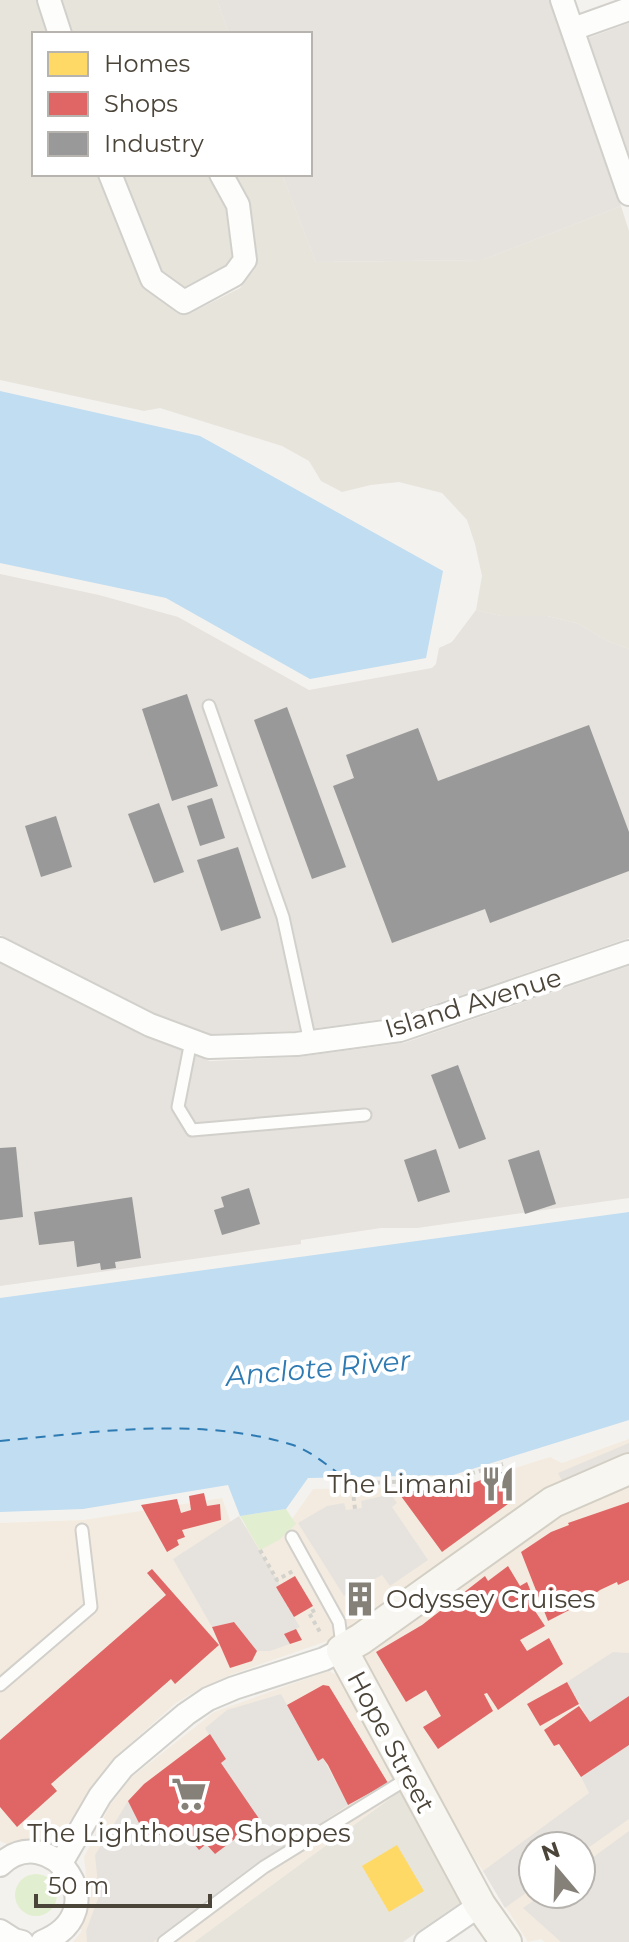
<svg xmlns="http://www.w3.org/2000/svg" width="629" height="1942" font-family="Montserrat,sans-serif">
  <rect width="100%" height="100%" fill="#f4f2ee"/>
  <!-- residential -->
  <g fill="#e7e4dc">
    <path d="M0,0H36L48,34H34V174H97L141,284L177,313L189,314L240,288L255,269L257,259L250,204L235,174H282L316,262L482,260L621,206L629,231V649L607,641L579,624L547,616H501L476,610L482,576L475,544L467,520L442,493L399,482L371,485L342,492L321,481L309,461L282,446L160,408L144,411L0,380Z"/>
    <path d="M61,0H217L229,34H73Z"/>
    <path d="M122,174H208L226,209L232,256L226,265L184,287L161,270Z"/>
    <path d="M403,1789L464,1900L403,1942H194Z"/>
  </g>
  <!-- commercial -->
  <g fill="#f3ebdf" fill-rule="evenodd">
    <path d="M629,1439V1455L546,1491L519,1508L382,1608L336,1638L230,1675L201,1688L176,1703L114,1758L91,1788L72,1819L57,1835L43,1841L11,1846L0,1841V1523L84,1520L222,1498L231,1523L242,1528L292,1519L313,1489L405,1488L444,1545L510,1496L506,1471L550,1457L562,1463Z"/>
    <path d="M629,1484V1942H545L541,1939L528,1942L474,1857L358,1656L559,1514ZM533,1846H581V1894H533Z"/>
    <path d="M328,1671L338,1675L403,1789L194,1942H73L82,1931L80,1928L89,1902L84,1857L110,1805L132,1777L214,1712Z"/>
  </g>
  <!-- industrial -->
  <g fill="#e6e2de">
    <path d="M217,0H550L621,206L482,260L316,262L282,174H310V34H229Z"/>
    <path d="M629,23V157L588,38Z"/>
    <path d="M0,574L99,595L178,617L309,690L432,668L436,664L439,648L452,642L476,610L501,616H547L579,624L607,641L629,649V938L397,1017L295,1031L210,1034L154,1013L0,935Z"/>
    <path d="M0,963L146,1037L210,1061L298,1057L404,1043L629,966V1198L417,1228H381L301,1240V1244L0,1286Z"/>
  </g>
  <!-- green -->
  <g fill="#e1eecf">
    <path d="M286,1509L296,1524L279,1540L260,1550L240,1516Z"/>
    <circle cx="36" cy="1895" r="21"/>
  </g>
  <!-- parking -->
  <g fill="#e6e3df">
    <path d="M629,1443V1453L563,1483L558,1473Z"/>
    <path d="M391,1494L397,1503L392,1507L428,1560L390,1586L382,1575L344,1596L298,1523L327,1506L344,1503L346,1510L362,1508L361,1501Z"/>
    <path d="M239,1516L280,1585L276,1587L300,1627L285,1634L290,1644L270,1651H257L234,1622L212,1627L173,1559Z"/>
    <path d="M613,1652L629,1653V1696L590,1722L567,1682Z"/>
    <path d="M281,1694L318,1760L323,1758L348,1805L280,1850L153,1942H87L86,1931L99,1896L95,1855L128,1801L178,1825L198,1849L206,1844L215,1854L259,1821L221,1763L224,1760L205,1728L227,1710Z"/>
    <path d="M629,1745V1819L581,1853V1846H533V1888L505,1908L483,1871L589,1793L581,1777Z"/>
    <path d="M629,1831V1942H561L523,1908L543,1894H581V1866Z"/>
  </g>
  <!-- water -->
  <g fill="#c0ddf1">
    <path d="M0,391L200,436L443,571L426,658L310,679L166,598L0,563Z"/>
    <path d="M629,1212V1420L453,1475L308,1478L286,1509L240,1516L228,1485L83,1509L0,1512V1298Z"/>
  </g>
  <!-- homes -->
  <path fill="#ffd966" d="M397,1845L424,1891L389,1912L362,1866Z"/>
  <!-- shops -->
  <g fill="#e06666">
    <path d="M502,1472L512,1501L442,1552L398,1492L460,1488Z"/>
    <path d="M204,1493L207,1506L220,1504L221,1520L182,1530L185,1537L177,1540L179,1545L167,1552L141,1505L177,1499L181,1513L191,1510L189,1496Z"/>
    <path d="M629,1502V1580L618,1585L617,1582L600,1590L579,1605L548,1621L521,1552L551,1532L569,1525L568,1523Z"/>
    <path d="M508,1566L520,1586L527,1582L538,1609L535,1611L545,1626L520,1640L527,1651L549,1638L563,1664L498,1710L487,1693L484,1694L493,1711L438,1749L423,1727L441,1716L426,1690L406,1702L376,1652L422,1625L485,1576L488,1581Z"/>
    <path d="M152,1569L219,1645L175,1684L171,1679L51,1784L57,1791L17,1827L0,1807V1740L166,1595L147,1573Z"/>
    <path d="M295,1576L313,1606L294,1617L276,1587Z"/>
    <path d="M365,1588L374,1601L356,1613L347,1598Z"/>
    <path d="M234,1622L257,1651L252,1661L230,1668L212,1627Z"/>
    <path d="M296,1629L302,1640L290,1644L284,1634Z"/>
    <path d="M567,1682L579,1704L540,1726L527,1704Z"/>
    <path d="M323,1685L329,1686L388,1783L348,1805L328,1765L323,1758L318,1761L287,1705Z"/>
    <path d="M629,1696V1745L581,1777L559,1744L554,1746L544,1730L579,1706L590,1722Z"/>
    <path d="M210,1734L226,1759L221,1763L260,1820L215,1854L206,1844L199,1850L178,1825L148,1841L128,1801L144,1784Z"/>
  </g>
  <!-- industry -->
  <g fill="#999">
    <path d="M187,694L218,786L172,801L142,709Z"/>
    <path d="M287,707L346,867L312,879L254,720Z"/>
    <path d="M589,725L629,832V871L490,923L485,909L392,943L333,786L354,778L346,755L418,728L438,781Z"/>
    <path d="M212,798L225,838L200,846L187,806Z"/>
    <path d="M159,803L184,872L154,883L128,814Z"/>
    <path d="M56,816L72,867L41,877L25,826Z"/>
    <path d="M238,847L261,918L221,931L197,860Z"/>
    <path d="M458,1065L486,1139L459,1149L431,1075Z"/>
    <path d="M16,1147L23,1217L0,1220V1148Z"/>
    <path d="M436,1149L450,1192L418,1202L404,1160Z"/>
    <path d="M539,1150L556,1204L525,1214L508,1160Z"/>
    <path d="M249,1188L260,1224L222,1235L214,1210L224,1207L221,1197Z"/>
    <path d="M132,1197L141,1258L115,1262L116,1268L101,1270L100,1263L77,1267L74,1241L39,1245L34,1212Z"/>
  </g>
  <g fill="none" stroke-linecap="round" stroke-linejoin="round">
    <!-- ferry -->
    <path stroke="#2e7ab2" stroke-width="2" stroke-dasharray="10 8" stroke-linecap="butt" d="M0,1441C96,1432 199,1416 293,1445C311,1451 329,1467 345,1478"/>
    <!-- lane casing -->
    <g stroke="#d2d0cb" stroke-width="15">
      <g id="lane">
        <path d="M209,706L283,917L310,1042"/>
        <path d="M191,1041L178,1107L192,1130L365,1115"/>
        <path d="M292,1537L339,1622L342,1645"/>
        <path d="M0,1685L91,1607L82,1530"/>
        <path d="M164,1942L264,1867L410,1777"/>
      </g>
    </g>
    <!-- street casing -->
    <g stroke="#d2d0cb" stroke-width="26">
      <g id="street">
        <path d="M49,0L60,34"/>
        <path d="M562,0L629,194"/>
        <path d="M573,29L629,9"/>
        <path d="M110,174L152,279L184,302L234,275L245,260L238,205L221,174"/>
        <path d="M0,949L150,1025L209,1047L297,1044L400,1030L629,952"/>
        <path d="M61,1863L100,1796L123,1767L186,1714L208,1699L234,1688L324,1659L342,1650"/>
        <path d="M0,1865C50,1817 119,1911 42,1942"/>
        <path d="M0,1931L14,1940L22,1942"/>
        <path d="M426,1942L480,1905"/>
      </g>
    </g>
    <!-- secondary casing -->
    <g stroke="#d3cfc5" stroke-width="34">
      <path id="secondary" d="M506,1942L480,1905L342,1650L361,1639L553,1502L629,1469"/>
    </g>
    <!-- path -->
    <g stroke="#d3d2cc" stroke-width="4" stroke-dasharray="4 4" stroke-linecap="butt">
      <path d="M349,1484H352L355,1509"/>
      <path d="M352,1484L453,1479L503,1464"/>
      <path d="M260,1550L277,1580L293,1571"/>
      <path d="M315,1610L309,1613L320,1632"/>
    </g>
    <!-- lane -->
    <use href="#lane" stroke="#fdfdfc" stroke-width="11"/>
    <!-- street -->
    <use href="#street" stroke="#fdfdfc" stroke-width="22"/>
    <!-- secondary -->
    <use href="#secondary" stroke="#f7f6f1" stroke-width="30"/>
  </g>
  <!-- icons -->
  <defs>
    <g id="restaurant-bare" transform="scale(2.76)"><path d="M-5-6h1v4h1v-4h1v4h1v-4h1v5L-1.5 .5V6h-2V.5L-5-1ZM5-6V6H3V1.5H1.5Q1.5-4 5-6Z" fill="#868178" stroke="#fff" stroke-width="2.5" paint-order="stroke"/></g>
    <g id="building-bare" transform="scale(2.76)"><path d="M-4-6H4V6H1V3H-1V6H-4ZM-2.5-4.3h1.7v1.8h-1.7ZM.8-4.3h1.7v1.8H.8ZM-2.5-1h1.7V.8h-1.7ZM.8-1h1.7V.8H.8Z" fill="#868178" stroke="#fff" stroke-width="2.5" paint-order="stroke"/></g>
    <g id="supermarket-bare" transform="scale(2.76)"><path d="M-6-5.5h2.5l.6 2H6L4.5 2H-2.5L-4.4-4H-6ZM-1.5 3.2a1.3 1.3 0 1 0 .1 0ZM3 3.2a1.3 1.3 0 1 0 .1 0Z" fill="#868178" stroke="#fff" stroke-width="2.5" paint-order="stroke"/></g>
  </defs>
  <g fill-rule="evenodd">
    <use href="#restaurant-bare" x="498" y="1484"/>
    <use href="#building-bare" x="360" y="1599"/>
    <use href="#supermarket-bare" x="189" y="1794"/>
  </g>
  <g text-anchor="middle" stroke-width="8" stroke-linejoin="round" paint-order="stroke">
    <!-- street labels -->
    <g font-size="26" fill="#4b4439" stroke="#fff">
      <text transform="translate(473 1003) rotate(-17)" y="9">Island Avenue</text>
      <text transform="translate(391 1742) rotate(62)" y="9">Hope Street</text>
    </g>
    <!-- poi labels -->
    <g font-size="26" fill="#4b4439" stroke="#fff" text-anchor="end">
      <text x="472" y="1493">The Limani</text>
      <text x="386" y="1608" text-anchor="start">Odyssey Cruises</text>
      <text x="189" y="1842" text-anchor="middle">The Lighthouse Shoppes</text>
    </g>
    <!-- water labels -->
    <g font-size="28" font-style="italic" fill="#2e7ab2" stroke="#fff">
      <text transform="translate(318 1368) rotate(-5)" y="10">Anclote River</text>
    </g>
  </g>
  <!-- legend -->
  <rect x="32" y="32" width="280" height="144" fill="#ffffff" stroke="#b7b4b0" stroke-width="2"/>
  <rect x="48" y="52" width="40" height="24" fill="#ffd966" stroke="#b7b4b0" stroke-width="2"/>
  <text x="104" y="72" font-size="24" fill="#4b4439">Homes</text>
  <rect x="48" y="92" width="40" height="24" fill="#e06666" stroke="#b7b4b0" stroke-width="2"/>
  <text x="104" y="112" font-size="24" fill="#4b4439">Shops</text>
  <rect x="48" y="132" width="40" height="24" fill="#999999" stroke="#b7b4b0" stroke-width="2"/>
  <text x="104" y="152" font-size="24" fill="#4b4439">Industry</text>
  <!-- north arrow -->
  <g transform="translate(557 1870) rotate(341)"><circle r="38" fill="#ffffff" stroke="#b7b4b0" stroke-width="2"/>
  <path d="M0-6L14 30L0 20L-14 30Z" fill="#868178"/>
  <text y="-12" font-size="22" font-weight="bold" text-anchor="middle" fill="#4b4439">N</text>
  </g>
  <!-- scale -->
  <path d="M36 1894v12h174v-12" fill="none" stroke="#4b4439" stroke-width="4"/>
  <text x="48" y="1894" font-size="24" fill="#4b4439" stroke="#ffffff" stroke-width="6" paint-order="stroke">50 m</text>
</svg>
